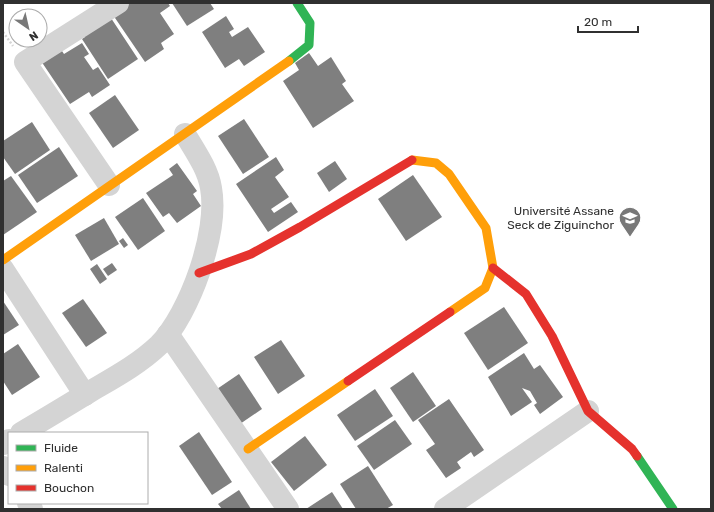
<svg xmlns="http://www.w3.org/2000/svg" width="714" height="512" font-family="Rubik,sans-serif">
  <rect width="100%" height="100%" fill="#fff"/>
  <!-- building -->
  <g fill="#7f7f7f">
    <path d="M130,3H168L170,6L160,13L174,34L161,43L164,49L145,62L113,15Z"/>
    <path d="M172,3H210L214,9L187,26Z"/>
    <path d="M109,15L138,59L108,79L82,39L85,37L83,33Z"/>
    <path d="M226,16L234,29L229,32L232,37L248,27L265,52L244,66L239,59L225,68L202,32Z"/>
    <path d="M82,43L89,54L84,57L93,70L98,67L110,85L92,97L89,92L70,104L41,61L60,48L64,54Z"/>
    <path d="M309,53L318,66L331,57L346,81L342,84L354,101L313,128L283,81L299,70L295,63Z"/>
    <path d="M115,95L139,130L113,148L89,113Z"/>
    <path d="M244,119L269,157L243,174L218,136Z"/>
    <path d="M32,122L50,150L15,174L3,157V141Z"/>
    <path d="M59,147L78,176L37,203L18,175Z"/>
    <path d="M276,157L284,170L275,177L289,197L271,209L274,213L291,202L298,212L268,232L236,184Z"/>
    <path d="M335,161L347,179L329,192L317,173Z"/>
    <path d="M177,163L197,191L193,194L201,206L177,223L169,213L163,217L146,193L173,175L169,169Z"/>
    <path d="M413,175L442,217L406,241L378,199Z"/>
    <path d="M11,176L37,212L3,235V181Z"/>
    <path d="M143,198L165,231L138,250L115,217Z"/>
    <path d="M104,218L119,244L91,261L75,235Z"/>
    <path d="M123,238L128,245L124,248L119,241Z"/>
    <path d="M112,263L117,270L108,276L103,269Z"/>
    <path d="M97,264L107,279L100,284L90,269Z"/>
    <path d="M83,299L107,333L86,347L62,313Z"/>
    <path d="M3,301L19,325L3,335Z"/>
    <path d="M504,307L528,343L488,370L464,333Z"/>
    <path d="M281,340L305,376L278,394L254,357Z"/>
    <path d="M18,344L40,377L12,395L3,381V354Z"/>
    <path d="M524,353L534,369L540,365L563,397L540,414L534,405L537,403L530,391L522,388L532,402L511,416L488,377Z"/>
    <path d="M413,372L436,406L413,422L390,388Z"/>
    <path d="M239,374L262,409L237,426L214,391Z"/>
    <path d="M375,389L393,416L355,441L337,415Z"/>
    <path d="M449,399L484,450L474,457L471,452L457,462L461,468L446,478L426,450L435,444L418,420Z"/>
    <path d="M395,420L412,444L374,470L357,446Z"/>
    <path d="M199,432L232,482L212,495L179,446Z"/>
    <path d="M305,436L327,465L294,491L271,462Z"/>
    <path d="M368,466L393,505L386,509H356L340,484Z"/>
    <path d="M239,490L251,509H222L218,504Z"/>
    <path d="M332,492L343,509H306Z"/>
  </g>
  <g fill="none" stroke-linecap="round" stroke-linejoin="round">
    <!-- path -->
    <path stroke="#d4d4d4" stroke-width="2.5" stroke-dasharray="2 2" stroke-linecap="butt" d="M3,32L13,46"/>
    <!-- street -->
    <g stroke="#d4d4d4" stroke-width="22">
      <path d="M109,185L25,62L118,3"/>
      <path d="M3,269L85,395"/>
      <path d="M168,334L288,509"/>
      <path d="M21,433C45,419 68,405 91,391C115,377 139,364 159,345C190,313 219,232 211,188C208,169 195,151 185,134"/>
      <path d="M3,444L9,440"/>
      <path d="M3,467L9,475"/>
      <path d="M28,503L32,509"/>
      <path d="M445,509L588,411"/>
    </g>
    <!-- fast -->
    <g stroke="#30b455" stroke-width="9">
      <path d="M289,61L309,45L310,23L297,3"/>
      <path d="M637,456L673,509"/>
    </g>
    <!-- slow -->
    <g stroke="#ff9f0a" stroke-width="9">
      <path d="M412,160L436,163L449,174L486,228L493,268L485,288L450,312"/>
      <path d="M3,260L289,61"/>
      <path d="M248,449L348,381"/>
    </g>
    <!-- jam -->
    <g stroke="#e5322d" stroke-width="9">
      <path d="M493,268L526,294L552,336L588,411L632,449L637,456"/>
      <path d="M199,273L251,254L300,227L412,160"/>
      <path d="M348,381L450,312"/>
    </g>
  </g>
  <!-- icons -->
  <defs>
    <g id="university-pin" transform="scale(1.15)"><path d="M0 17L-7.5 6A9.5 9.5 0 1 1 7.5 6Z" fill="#787878" stroke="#fff"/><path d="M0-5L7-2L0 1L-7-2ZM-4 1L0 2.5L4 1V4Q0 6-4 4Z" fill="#fff"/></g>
  </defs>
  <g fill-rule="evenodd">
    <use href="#university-pin" x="630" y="218"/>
  </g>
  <g text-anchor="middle" stroke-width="4" stroke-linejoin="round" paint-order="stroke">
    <!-- poi labels -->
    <g font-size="12" fill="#303030" stroke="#fff" text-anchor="end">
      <text x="614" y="215">Université Assane<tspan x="614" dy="14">Seck de Ziguinchor</tspan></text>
    </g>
  </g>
  <!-- border -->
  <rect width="714" height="512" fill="none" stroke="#303030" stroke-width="8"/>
  <!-- legend -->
  <rect x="8" y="432" width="140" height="72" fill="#ffffff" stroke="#acacac"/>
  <rect x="16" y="445" width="20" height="6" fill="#30b455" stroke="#acacac"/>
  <text x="44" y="452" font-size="12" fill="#303030">Fluide</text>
  <rect x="16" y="465" width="20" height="6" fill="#ff9f0a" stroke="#acacac"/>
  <text x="44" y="472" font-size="12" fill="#303030">Ralenti</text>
  <rect x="16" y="485" width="20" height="6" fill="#e5322d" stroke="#acacac"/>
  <text x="44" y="492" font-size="12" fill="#303030">Bouchon</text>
  <!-- north arrow -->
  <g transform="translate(28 28) rotate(146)"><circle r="19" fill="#ffffff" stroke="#acacac"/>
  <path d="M0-3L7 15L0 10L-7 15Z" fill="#787878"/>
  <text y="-6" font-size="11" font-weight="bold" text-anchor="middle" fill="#303030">N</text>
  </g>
  <!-- scale -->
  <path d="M578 26v6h60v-6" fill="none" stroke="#303030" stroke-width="2"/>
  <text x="584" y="26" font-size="12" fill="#303030" stroke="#ffffff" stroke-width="3" paint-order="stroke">20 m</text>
</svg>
